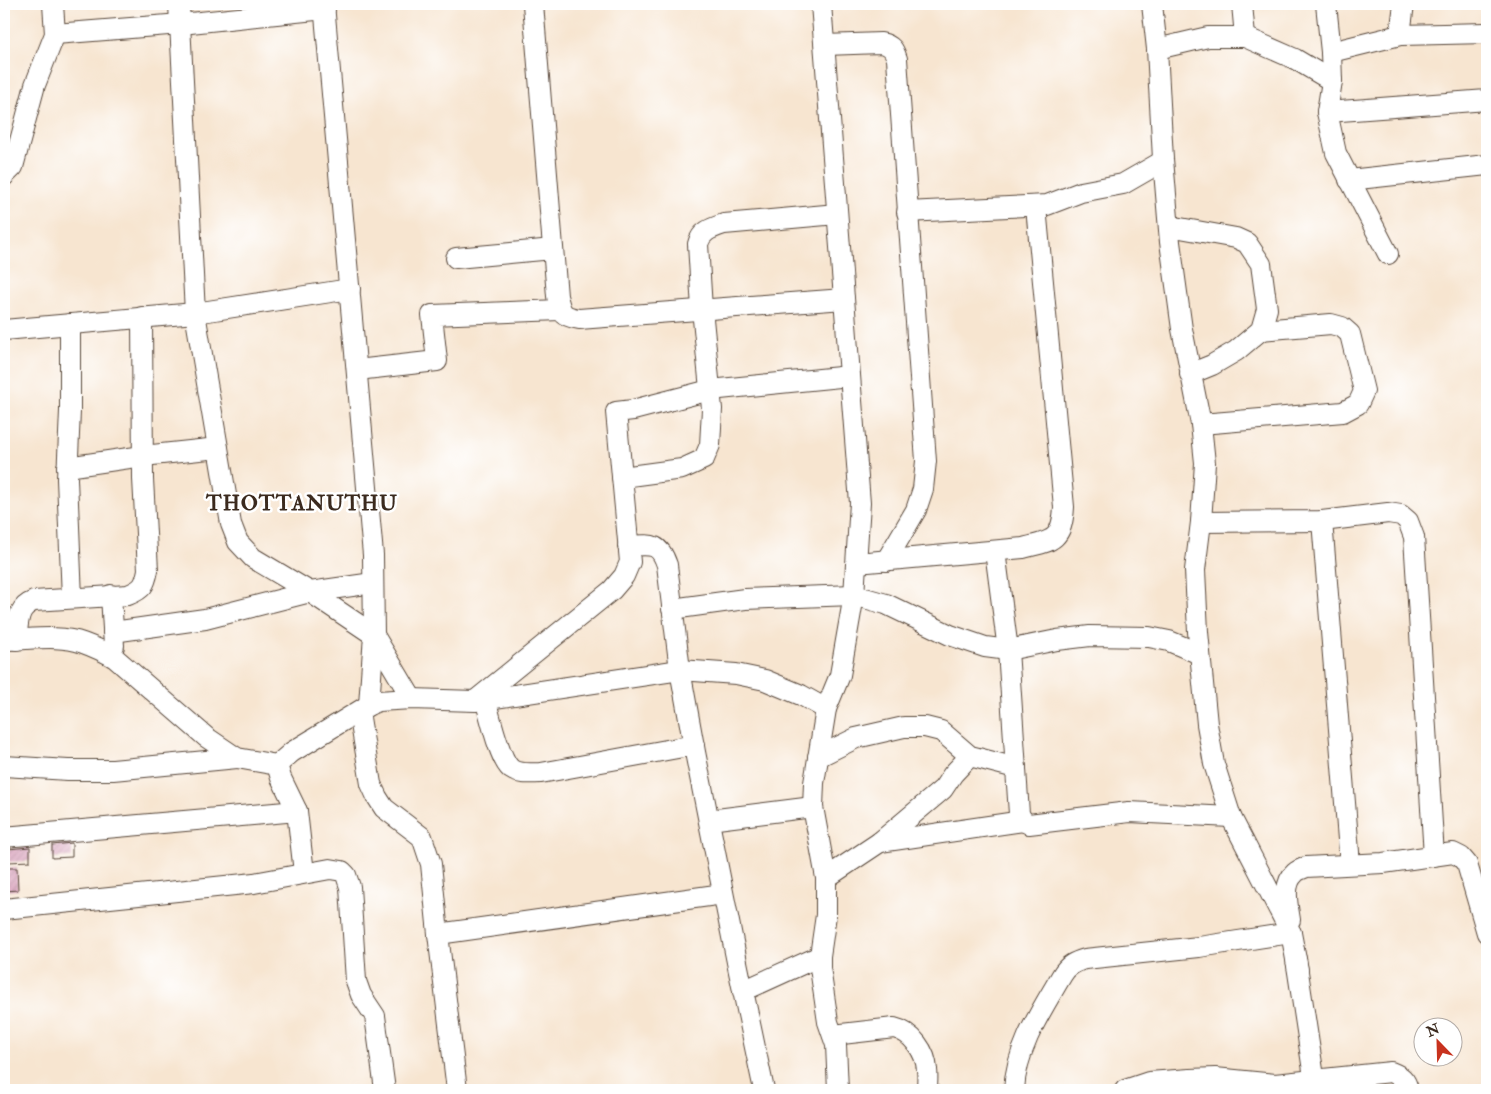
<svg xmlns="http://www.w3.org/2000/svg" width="1491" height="1094" font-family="'IM FELL Double Pica',serif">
  <defs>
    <pattern id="building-hatch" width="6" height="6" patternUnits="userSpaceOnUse" patternTransform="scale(1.25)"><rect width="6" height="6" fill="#d28faf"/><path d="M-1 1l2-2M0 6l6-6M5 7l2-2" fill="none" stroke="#ac758e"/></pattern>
  </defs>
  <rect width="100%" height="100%" fill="#fff"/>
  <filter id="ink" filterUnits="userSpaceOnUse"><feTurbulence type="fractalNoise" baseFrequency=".02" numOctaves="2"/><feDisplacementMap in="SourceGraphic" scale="10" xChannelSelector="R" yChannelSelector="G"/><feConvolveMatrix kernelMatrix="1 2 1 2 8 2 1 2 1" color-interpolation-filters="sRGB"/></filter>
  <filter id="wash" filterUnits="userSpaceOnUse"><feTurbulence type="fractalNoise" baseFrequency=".0096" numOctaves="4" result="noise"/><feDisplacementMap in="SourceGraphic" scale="20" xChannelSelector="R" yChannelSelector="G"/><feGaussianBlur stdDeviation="1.12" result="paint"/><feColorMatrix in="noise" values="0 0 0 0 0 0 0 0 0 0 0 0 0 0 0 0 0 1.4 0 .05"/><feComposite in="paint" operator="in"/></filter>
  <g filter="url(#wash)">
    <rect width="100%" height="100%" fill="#f7e5d0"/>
    <g id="blocks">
      <!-- building -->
      <g fill="url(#building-hatch)">
        <path d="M72,843V857L52,858V845Z"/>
        <path d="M30,847V861L9,862L8,849Z"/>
        <path d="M4,868H17L18,890L4,891Z"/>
      </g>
    </g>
  </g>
  <g filter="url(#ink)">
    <use href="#blocks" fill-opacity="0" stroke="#574639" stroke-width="1"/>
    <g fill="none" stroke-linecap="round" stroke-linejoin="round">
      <!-- minor casing -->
      <g stroke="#574639" stroke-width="22">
        <g id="minor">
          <path d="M179,4L195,313L231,524L238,542L253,558L310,592L374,635L412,699"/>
          <path d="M324,4L373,555L374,635L369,705"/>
          <path d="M533,4L557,296C561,312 561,316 579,319L844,299"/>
          <path d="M821,4L860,503L854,595L840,675L826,709L814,783L813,807L826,878V915L820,956V968L828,1022L836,1045L838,1090"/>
          <path d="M1152,4L1157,49L1163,159L1170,242L1182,329L1201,424L1205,463L1201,522L1195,570L1198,632L1207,724L1214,764L1231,817L1291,933L1298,970"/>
          <path d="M1242,4L1245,37"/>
          <path d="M1326,4L1331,52L1332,81L1327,112L1336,153L1388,254"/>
          <path d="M55,34L181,24L325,9"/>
          <path d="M1400,35L1404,4"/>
          <path d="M825,45L881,43C892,45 894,50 897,59L926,461L923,489L916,510L886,561"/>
          <path d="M1157,49L1208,37H1245L1295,59L1332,81"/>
          <path d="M1331,52L1400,35L1487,33"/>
          <path d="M1327,112L1487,100"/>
          <path d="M4,176L13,167L35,85L55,34L53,4"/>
          <path d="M1349,180L1487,165"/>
          <path d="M907,212L1047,205L1081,192L1123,184L1163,161"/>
          <path d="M1169,226L1236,238L1247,243L1261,264L1267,309L1261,330L1236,351L1212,365L1190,374"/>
          <path d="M456,258L553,249"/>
          <path d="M70,324V411L67,479L72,598"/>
          <path d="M4,330L195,313L350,289"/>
          <path d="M357,370L437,361L432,315L560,310"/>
          <path d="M1201,424L1343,412L1358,404L1364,391L1350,334L1342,327L1331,324L1261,330"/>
          <path d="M67,467L143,456L218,448"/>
          <path d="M622,477L682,469L704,459L710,445L712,409L702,309L698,244C701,231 712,228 724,224L837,214"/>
          <path d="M1322,521L1350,864"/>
          <path d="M1201,522L1322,521L1388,513L1401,515L1408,521L1414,537L1434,856"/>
          <path d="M628,546C650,545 659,541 667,565L680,670L695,752L738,967L764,1090"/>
          <path d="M995,551L1008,650L1019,814L1023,821L1029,824L1129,812L1231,817"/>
          <path d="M857,563L1023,548C1053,541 1062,540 1064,507L1036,207"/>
          <path d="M111,595L114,646"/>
          <path d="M672,609L745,599L854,595L886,604L950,635L985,647L1008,650L1057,640L1090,636L1149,637L1169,641L1200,654"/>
          <path d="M113,632L205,619L310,592L373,583"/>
          <path d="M4,640C29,640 59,634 83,643C94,647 105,652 115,658L206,737L237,758L277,765"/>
          <path d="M16,640C19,622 16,608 34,601L128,595C143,589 145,585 148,570L143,479L142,317"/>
          <path d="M485,699C490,715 499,759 511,769C519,775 532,773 541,773L694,745"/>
          <path d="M476,700L612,590L624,576L630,562L616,412L633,410L710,390L850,376"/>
          <path d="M359,712L371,784L377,797L384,808L422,837L431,864L438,934L457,1090"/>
          <path d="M818,757L856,738L904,727H925L941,731L970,756L1016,768"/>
          <path d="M4,766L68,770H113L237,758"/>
          <path d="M297,811L281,778L277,765L292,752L369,705L378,701L412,699L475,701L680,670L736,674L765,680L801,695L826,709"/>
          <path d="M709,820L813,807"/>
          <path d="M4,837L297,811L304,873"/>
          <path d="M880,842L1023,821"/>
          <path d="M826,878L880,842L943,789L953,774L970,756"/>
          <path d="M4,909L254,883L330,869L342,871L346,875L350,887L356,981L361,995L375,1016L385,1090"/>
          <path d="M1290,920C1288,906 1282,884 1295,873C1297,870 1303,869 1306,867L1383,863L1453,853L1461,857L1467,864L1487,933"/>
          <path d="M438,934L723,894"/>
          <path d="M1296,959L1316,1090"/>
          <path d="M743,991L820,956"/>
          <path d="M833,1035L894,1028C912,1032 926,1052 927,1070C928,1077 927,1084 927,1090"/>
          <path d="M1014,1090C1016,1048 1041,1011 1062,975C1068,965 1075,962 1085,959L1199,947L1291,933"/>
          <path d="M1125,1090L1149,1082L1190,1079L1215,1078L1275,1084L1391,1072C1401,1076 1406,1079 1408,1090"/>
        </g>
      </g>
      <!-- minor -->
      <use href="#minor" stroke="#fff" stroke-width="20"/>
    </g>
  </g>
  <g text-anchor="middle" stroke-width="5" stroke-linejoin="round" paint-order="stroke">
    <!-- district labels -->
    <g font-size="21" font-weight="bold" letter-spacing="1" fill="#3b2a1e" stroke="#fff">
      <text x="302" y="510">THOTTANUTHU</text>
    </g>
  </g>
  <!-- margin -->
  <rect width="1491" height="1094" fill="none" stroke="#fff" stroke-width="20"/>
  <!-- north arrow -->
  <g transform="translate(1438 1042) rotate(337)"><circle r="24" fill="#ffffff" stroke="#b1aaa5"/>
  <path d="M0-4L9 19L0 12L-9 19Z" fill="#c8321e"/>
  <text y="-8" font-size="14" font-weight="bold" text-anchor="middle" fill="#3b2a1e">N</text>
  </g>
</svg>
